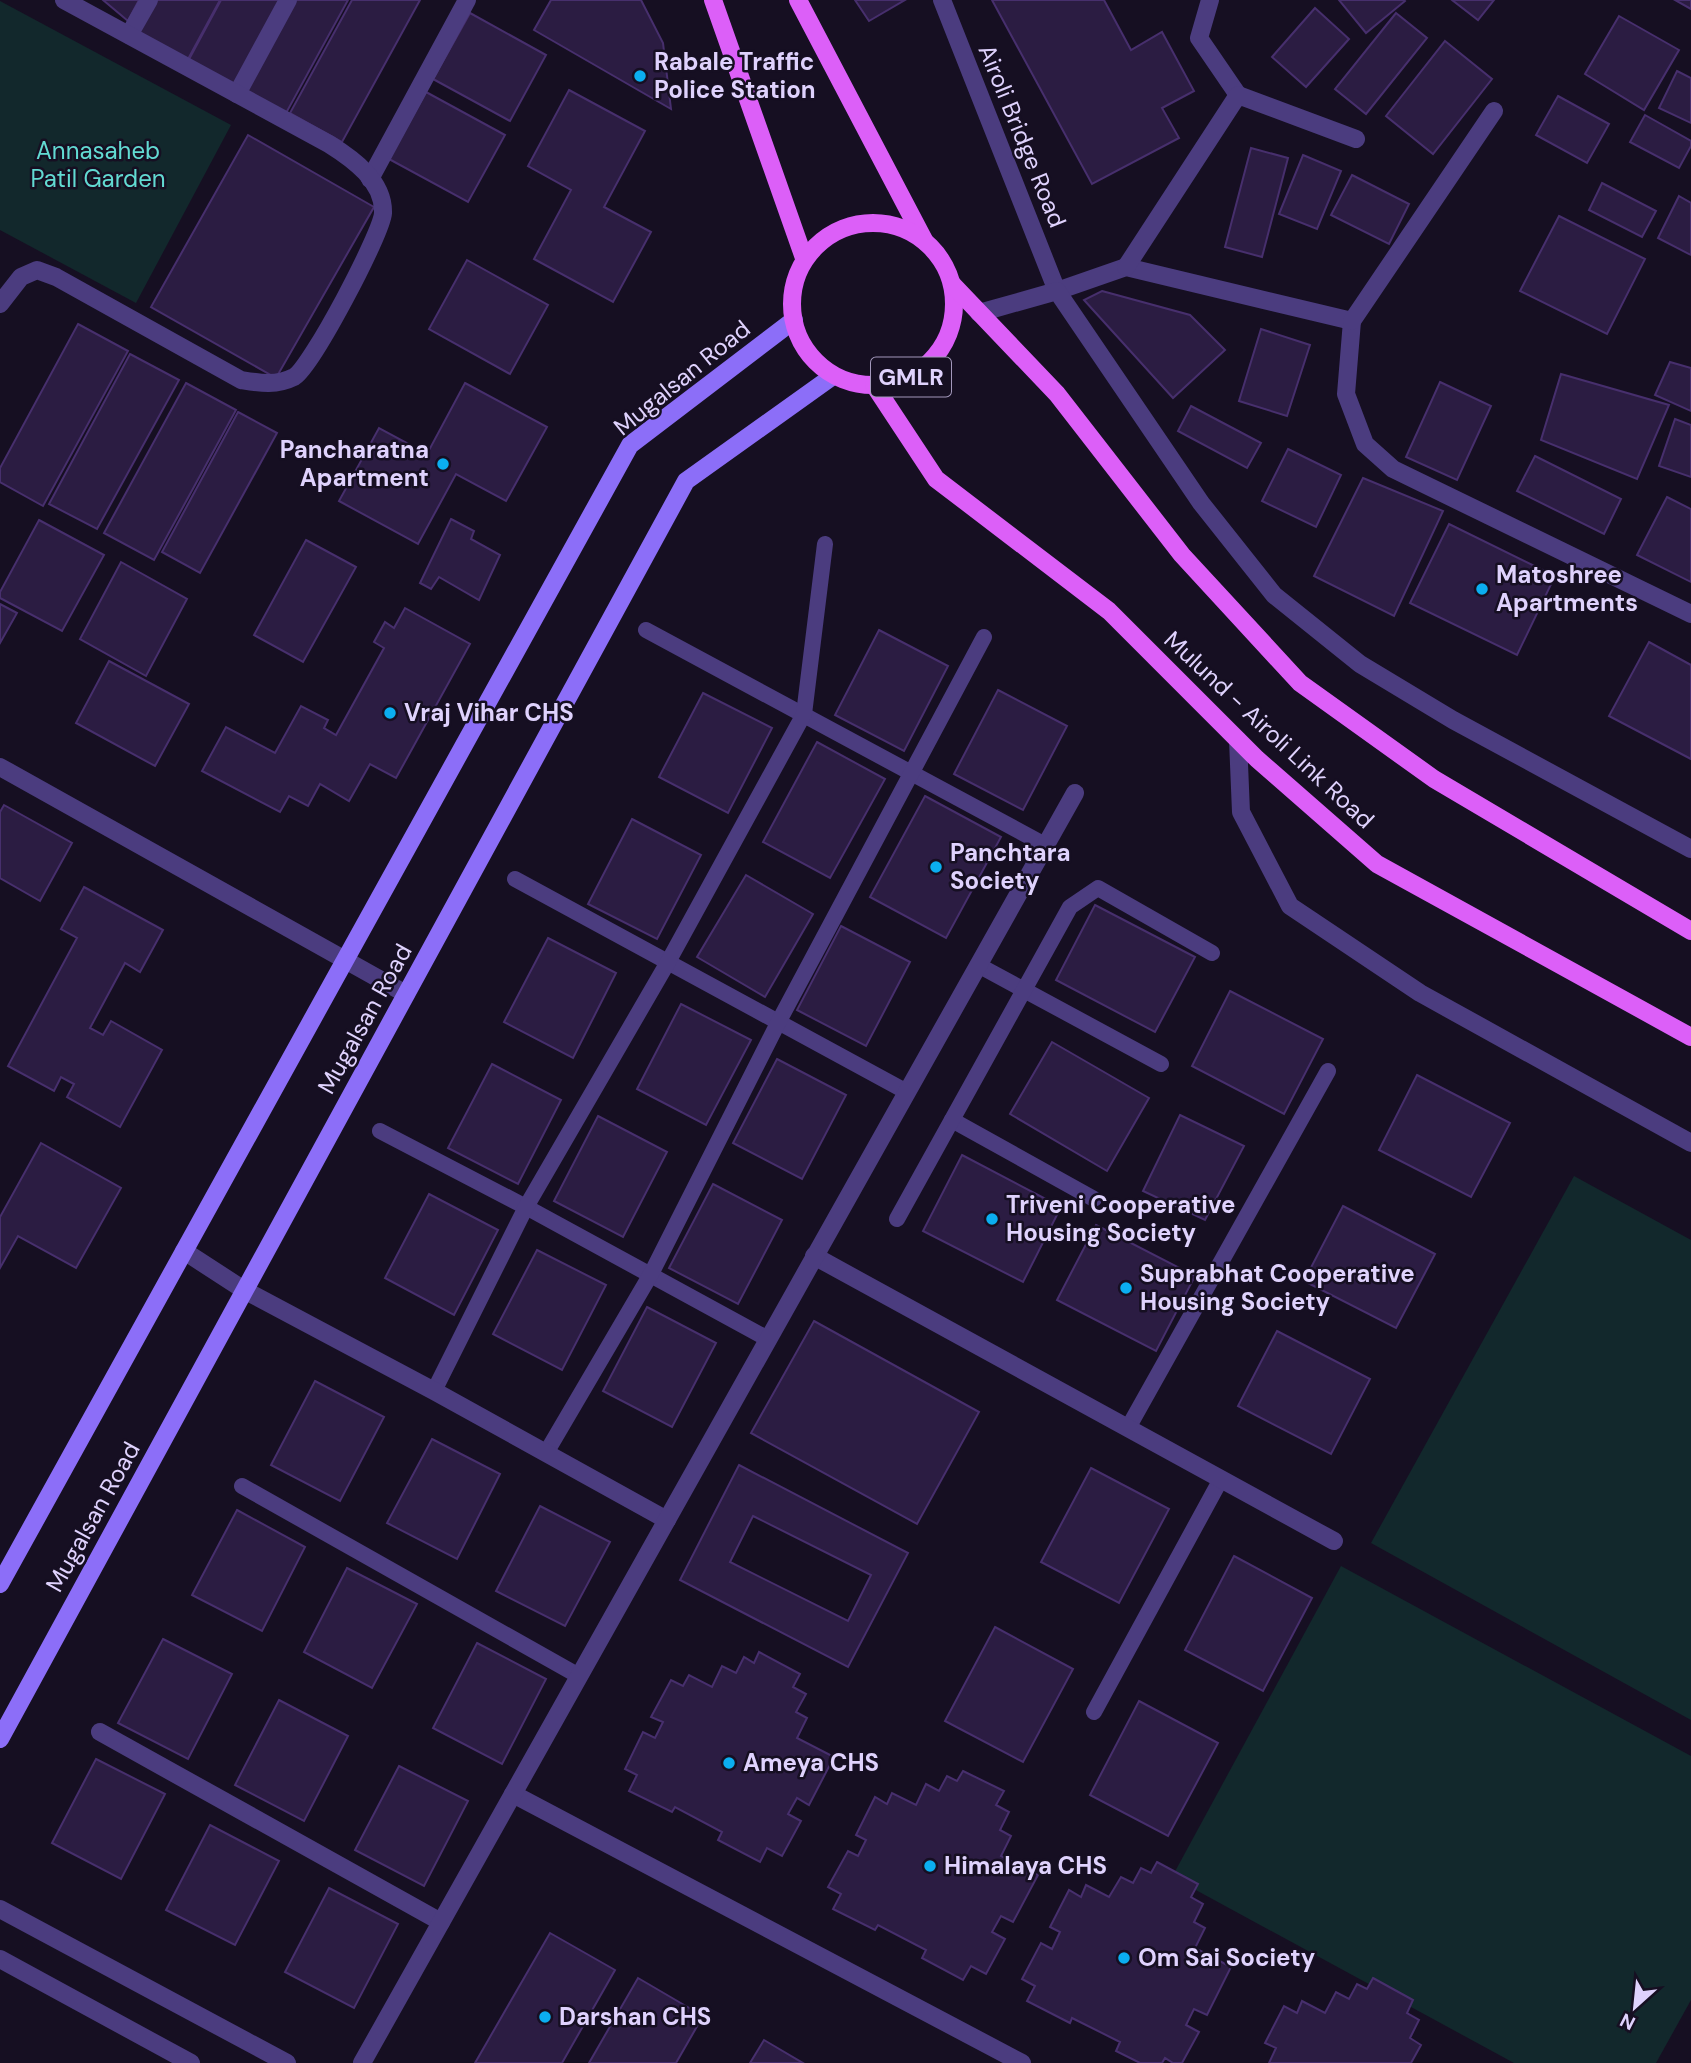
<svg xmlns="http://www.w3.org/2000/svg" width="1691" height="2063" font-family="'DM Sans',sans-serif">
  <rect width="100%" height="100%" fill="#160f22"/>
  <!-- green -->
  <g fill="#12282c">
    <path d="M0,1L231,125L136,303L0,230Z"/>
    <path d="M1574,1176L1691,1240V1720L1371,1543Z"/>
    <path d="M1341,1566L1691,1756V2000L1656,2063H1514L1172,1877Z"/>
  </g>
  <!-- building -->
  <g fill="#2b1c42" stroke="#472f6d" stroke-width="2" fill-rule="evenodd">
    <path d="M103,0H139L128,21Z"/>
    <path d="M156,0H220L187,61L138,33Z"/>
    <path d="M221,0H282L233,88L187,63Z"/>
    <path d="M292,0H348L285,115L242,91Z"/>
    <path d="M352,0H420L342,142L290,113Z"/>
    <path d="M551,0H641L663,43L671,109L534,30Z"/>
    <path d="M855,0H905L869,21Z"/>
    <path d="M992,0H1104L1131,50L1162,32L1194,91L1162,108L1179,138L1092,184Z"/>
    <path d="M1339,0H1404L1405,1L1366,33Z"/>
    <path d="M1452,0H1494L1478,20Z"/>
    <path d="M1675,0H1691V9Z"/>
    <path d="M1315,8L1349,39L1306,87L1272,57Z"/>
    <path d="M470,13L546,55L510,121L433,79Z"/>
    <path d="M1396,13L1427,38L1366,114L1335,89Z"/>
    <path d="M1619,16L1679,50L1644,110L1585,74Z"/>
    <path d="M1445,41L1492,79L1433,154L1386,116Z"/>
    <path d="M1677,71L1691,78V123L1659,108Z"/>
    <path d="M569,90L645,131L604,207L651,232L613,302L534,259L571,190L528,166Z"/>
    <path d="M426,92L505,135L468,202L389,159Z"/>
    <path d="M1558,96L1609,124L1587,163L1536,135Z"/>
    <path d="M1645,115L1691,141V146L1679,168L1630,142Z"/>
    <path d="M248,135L374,207L276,378L151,307Z"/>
    <path d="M1251,148L1288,158L1262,257L1225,247Z"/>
    <path d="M1303,155L1341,171L1317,229L1279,214Z"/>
    <path d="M1352,175L1409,204L1389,244L1331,215Z"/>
    <path d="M1602,183L1656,211L1642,237L1589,210Z"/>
    <path d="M1679,196L1691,203V255L1658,238Z"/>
    <path d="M1559,216L1645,259L1607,334L1520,291Z"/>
    <path d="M467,260L548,305L510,374L429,329Z"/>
    <path d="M1102,291L1190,315L1225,350L1173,398L1084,300Z"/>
    <path d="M78,324L128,351L43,506L0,482V468Z"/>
    <path d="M1261,329L1310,345L1287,416L1239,401Z"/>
    <path d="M130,354L179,380L97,529L49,504Z"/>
    <path d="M1670,362L1691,368V411L1655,395Z"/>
    <path d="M1561,374L1669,405L1637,479L1541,440Z"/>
    <path d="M1440,382L1491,406L1457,480L1406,457Z"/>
    <path d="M186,383L236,410L154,560L104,533Z"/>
    <path d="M465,383L547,427L506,501L456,474L418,544L339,501L379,428L427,454Z"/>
    <path d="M1191,406L1261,443L1247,468L1178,431Z"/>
    <path d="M238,412L277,433L200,573L162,552Z"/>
    <path d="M1675,419L1691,425V477L1659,466Z"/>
    <path d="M1288,449L1341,475L1316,527L1262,501Z"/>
    <path d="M1535,456L1621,499L1604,534L1517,491Z"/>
    <path d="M1363,478L1443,511L1394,616L1314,576Z"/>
    <path d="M1667,497L1691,509V582L1637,555Z"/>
    <path d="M451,519L474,531L471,539L500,555L479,600L439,577L431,589L420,583Z"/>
    <path d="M39,520L104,555L62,631L0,598V592Z"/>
    <path d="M1449,524L1555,576L1517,655L1410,603Z"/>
    <path d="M306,540L356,567L303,662L254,635Z"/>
    <path d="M121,562L187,599L146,676L80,639Z"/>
    <path d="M0,604L17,613L0,643Z"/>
    <path d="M405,608L470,644L396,778L370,764L349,801L320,784L308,806L289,796L280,812L202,771L226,727L275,753L301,706L328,720L324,728L336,735L384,648L374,642L385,622L394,628Z"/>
    <path d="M879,630L948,666L904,751L835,715Z"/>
    <path d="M1649,642L1691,665V759L1609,716Z"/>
    <path d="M109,661L189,704L155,766L76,723Z"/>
    <path d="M998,690L1067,726L1023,810L954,774Z"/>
    <path d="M703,693L772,728L728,813L659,777Z"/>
    <path d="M817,742L885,779L830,878L763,842Z"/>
    <path d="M925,796L1001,837L946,938L870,897Z"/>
    <path d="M4,805L72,843L40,901L0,878V812Z"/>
    <path d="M632,819L701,855L657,939L588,904Z"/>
    <path d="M746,875L813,914L765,997L697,957Z"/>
    <path d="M84,887L163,930L140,972L125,963L90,1028L103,1035L111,1021L162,1050L120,1127L67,1097L74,1084L61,1077L54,1091L8,1066L77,938L61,929Z"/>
    <path d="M1095,905L1195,957L1155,1032L1056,980Z"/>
    <path d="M841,926L910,962L866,1046L797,1010Z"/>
    <path d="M548,938L616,973L573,1058L504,1022Z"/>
    <path d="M1230,991L1323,1039L1284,1114L1192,1066Z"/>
    <path d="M681,1004L751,1040L706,1125L637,1089Z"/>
    <path d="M1052,1042L1149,1098L1107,1171L1010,1114Z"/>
    <path d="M777,1059L846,1095L802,1179L733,1143Z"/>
    <path d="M492,1064L561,1100L518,1184L448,1148Z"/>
    <path d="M1417,1075L1510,1123L1471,1197L1379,1150Z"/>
    <path d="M1180,1115L1244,1146L1205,1220L1143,1191Z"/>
    <path d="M598,1116L667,1152L623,1237L554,1201Z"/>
    <path d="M41,1143L121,1188L76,1268L18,1236L0,1268V1217Z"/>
    <path d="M962,1155L1061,1207L1023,1282L923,1231Z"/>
    <path d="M713,1184L782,1220L738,1304L669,1268Z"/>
    <path d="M429,1194L498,1230L454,1315L385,1278Z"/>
    <path d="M1343,1206L1435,1254L1396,1328L1304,1281Z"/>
    <path d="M1096,1225L1195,1276L1156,1351L1057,1300Z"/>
    <path d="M537,1250L606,1285L562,1370L493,1334Z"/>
    <path d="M647,1307L716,1343L672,1427L603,1391Z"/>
    <path d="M814,1321L979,1412L917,1524L751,1433Z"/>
    <path d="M1277,1331L1370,1379L1331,1454L1238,1406Z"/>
    <path d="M315,1381L384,1417L340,1501L271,1465Z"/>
    <path d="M432,1439L500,1474L457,1559L387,1523Z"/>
    <path d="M739,1465L908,1553L848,1667L680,1580ZM753,1516L871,1575L848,1621L730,1562Z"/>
    <path d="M1091,1468L1169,1509L1119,1603L1041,1562Z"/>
    <path d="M540,1506L610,1542L565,1626L496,1591Z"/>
    <path d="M237,1510L305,1547L262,1631L192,1595Z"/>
    <path d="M1234,1556L1312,1598L1263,1691L1185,1650Z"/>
    <path d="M347,1568L417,1604L372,1688L304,1652Z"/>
    <path d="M995,1627L1073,1669L1023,1762L945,1721Z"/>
    <path d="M163,1639L232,1674L188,1759L118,1723Z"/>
    <path d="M477,1643L546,1679L502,1764L433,1728Z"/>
    <path d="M759,1652L800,1674L793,1687L806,1694L796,1712L807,1718L797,1738L834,1757L809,1805L797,1798L788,1814L801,1821L782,1856L767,1848L760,1862L718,1840L722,1832L675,1807L672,1812L629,1791L637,1775L625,1769L643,1732L655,1738L663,1722L651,1717L671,1680L683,1686L689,1675L712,1687L722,1666L736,1673L744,1657L754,1663Z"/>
    <path d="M279,1700L348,1736L304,1821L235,1785Z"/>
    <path d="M1139,1701L1218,1743L1168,1836L1090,1795Z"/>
    <path d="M96,1759L165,1794L121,1879L52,1843Z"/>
    <path d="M399,1766L468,1801L424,1886L355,1850Z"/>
    <path d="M963,1771L1004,1791L996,1805L1009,1812L1000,1830L1011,1836L1001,1856L1038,1875L1013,1922L1001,1916L992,1932L1005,1939L986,1974L971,1966L963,1980L922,1958L926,1950L878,1925L875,1930L833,1909L841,1894L828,1887L848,1851L858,1856L866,1840L856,1835L875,1797L887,1804L892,1793L916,1805L926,1784L939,1791L947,1776L957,1781Z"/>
    <path d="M210,1825L279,1861L235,1945L166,1910Z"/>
    <path d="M1157,1862L1198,1884L1191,1897L1203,1904L1194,1922L1205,1928L1195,1948L1231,1967L1207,2015L1194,2009L1186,2025L1199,2032L1182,2063H1173L1165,2058L1162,2063H1140L1116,2051L1120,2042L1072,2018L1070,2023L1027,2001L1035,1986L1022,1979L1041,1943L1052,1949L1060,1932L1050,1927L1069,1890L1081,1897L1086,1885L1109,1897L1121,1877L1133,1883L1141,1868L1151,1873Z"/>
    <path d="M329,1888L398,1924L354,2008L285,1972Z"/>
    <path d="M550,1933L615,1970L562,2063H475Z"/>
    <path d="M638,1978L703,2016L676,2063H589Z"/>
    <path d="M1373,1978L1413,2000L1407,2013L1419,2020L1410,2038L1421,2045L1411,2063H1269L1276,2048L1265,2043L1284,2006L1297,2013L1302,2001L1325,2013L1336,1992L1349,1999L1357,1984L1367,1989Z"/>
    <path d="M764,2040L803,2063H750Z"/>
  </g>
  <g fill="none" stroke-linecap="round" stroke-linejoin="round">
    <!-- service -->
    <g stroke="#4b3c7f" stroke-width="16">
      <path d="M646,630L1045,845"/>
      <path d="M515,879L907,1092"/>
      <path d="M978,965L1161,1064"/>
      <path d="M952,1120L1094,1199"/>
      <path d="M380,1131L526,1207L768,1339"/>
      <path d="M897,1219L1070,907L1098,888L1212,953"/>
      <path d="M434,1391L526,1207L668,962L804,714L825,544"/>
      <path d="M1128,1428L1328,1071"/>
      <path d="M546,1453L651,1274L779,1021L984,637"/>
      <path d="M242,1486L579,1676"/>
      <path d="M1094,1712L1221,1479"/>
    </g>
    <!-- minor -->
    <g stroke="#4b3c7f" stroke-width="18">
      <path d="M942,0L1057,291L1126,267L1352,321L1346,394L1365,444L1393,469L1691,614"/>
      <path d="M1210,0L1199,38L1238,95"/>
      <path d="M129,35L149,0"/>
      <path d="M237,94L288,0"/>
      <path d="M370,179L467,0"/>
      <path d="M1126,267L1238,95L1356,139"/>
      <path d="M0,304L21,277L37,270L56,277L241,380C260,383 276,386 294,377C311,368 382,233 383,213C384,181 353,159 329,144L64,0"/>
      <path d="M979,313L1057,291L1201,503L1274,595L1360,664L1453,720L1691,849"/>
      <path d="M1352,321L1494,111"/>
      <path d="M1238,740L1241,812L1290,906L1420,993L1691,1143"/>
      <path d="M0,767L406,994"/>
      <path d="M184,1251L244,1290L434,1391L667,1520"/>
      <path d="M814,1256L1334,1541"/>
      <path d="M100,1732L441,1922"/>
      <path d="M513,1794L1022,2063"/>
      <path d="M362,2063L1075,793"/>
    </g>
    <!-- tertiary -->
    <g stroke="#4b3c7f" stroke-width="18">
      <path d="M0,1909L287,2063"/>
      <path d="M0,1959L191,2063"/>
    </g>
    <!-- secondary -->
    <g stroke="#8c6ef8" stroke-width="18">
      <path d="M0,1584L630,445L794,320"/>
      <path d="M0,1739L686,481L833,376"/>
    </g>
    <!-- primary -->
    <g stroke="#dc5ff8" stroke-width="18">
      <path d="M713,0L804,258"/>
      <path d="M798,0L924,240"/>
      <circle cx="873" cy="304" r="81"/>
      <path d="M953,285L1057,394L1182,555L1300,683L1434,779L1691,931"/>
      <path d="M874,385L936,479L1109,611L1257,759L1377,864L1691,1037"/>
    </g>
  </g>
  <!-- markers -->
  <g fill="#0baef0" stroke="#160f22" stroke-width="2.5">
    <circle cx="640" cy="76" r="7"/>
    <circle cx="443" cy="464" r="7"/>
    <circle cx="1482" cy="589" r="7"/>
    <circle cx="390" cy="713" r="7"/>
    <circle cx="936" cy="867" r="7"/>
    <circle cx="992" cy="1219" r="7"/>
    <circle cx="1126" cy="1288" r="7"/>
    <circle cx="729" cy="1763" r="7"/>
    <circle cx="930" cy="1866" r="7"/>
    <circle cx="1124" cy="1958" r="7"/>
    <circle cx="545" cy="2017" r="7"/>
  </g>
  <g text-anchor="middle" stroke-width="5" stroke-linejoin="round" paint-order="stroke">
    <!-- shield labels -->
    <rect fill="#160f22" stroke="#a398bb" stroke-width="2" x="871" y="357.5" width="80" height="39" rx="5"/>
    <g font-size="23" font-weight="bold" fill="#dfd2fd">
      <text x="911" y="385">GMLR</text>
    </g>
    <!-- poi labels -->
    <g font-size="24" font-weight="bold" fill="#dfd2fd" stroke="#160f22" text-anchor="start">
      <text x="654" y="70">Rabale Traffic<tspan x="654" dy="28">Police Station</tspan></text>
      <text x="429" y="458" text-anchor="end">Pancharatna<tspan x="429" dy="28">Apartment</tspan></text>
      <text x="1496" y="583">Matoshree<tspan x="1496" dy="28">Apartments</tspan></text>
      <text x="404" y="721">Vraj Vihar CHS</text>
      <text x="950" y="861">Panchtara<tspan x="950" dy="28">Society</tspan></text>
      <text x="1006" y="1213">Triveni Cooperative<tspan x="1006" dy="28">Housing Society</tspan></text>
      <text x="1140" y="1282">Suprabhat Cooperative<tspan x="1140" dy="28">Housing Society</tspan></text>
      <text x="743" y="1771">Ameya CHS</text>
      <text x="944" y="1874">Himalaya CHS</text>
      <text x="1138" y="1966">Om Sai Society</text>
      <text x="559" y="2025">Darshan CHS</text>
    </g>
    <!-- street labels -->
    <g font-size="24" fill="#dfd2fd" stroke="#160f22">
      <text transform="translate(1022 136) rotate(68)" y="8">Airoli Bridge Road</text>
      <text transform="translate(682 378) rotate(-39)" y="8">Mugalsan Road</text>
      <text transform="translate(1269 730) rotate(43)" y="8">Mulund - Airoli Link Road</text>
      <text transform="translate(365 1019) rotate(-61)" y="8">Mugalsan Road</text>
      <text transform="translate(93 1517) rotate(-61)" y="8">Mugalsan Road</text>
    </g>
    <!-- park labels -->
    <g font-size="24" fill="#62dad2" stroke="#160f22">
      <text x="98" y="159">Annasaheb<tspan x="98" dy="28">Patil Garden</tspan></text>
    </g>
  </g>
  <!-- north arrow -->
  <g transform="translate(1635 2007) rotate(207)" stroke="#160f22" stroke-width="5" paint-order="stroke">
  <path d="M0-5L12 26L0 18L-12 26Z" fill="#dfd2fd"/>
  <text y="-10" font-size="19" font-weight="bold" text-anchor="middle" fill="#dfd2fd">N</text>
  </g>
</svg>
